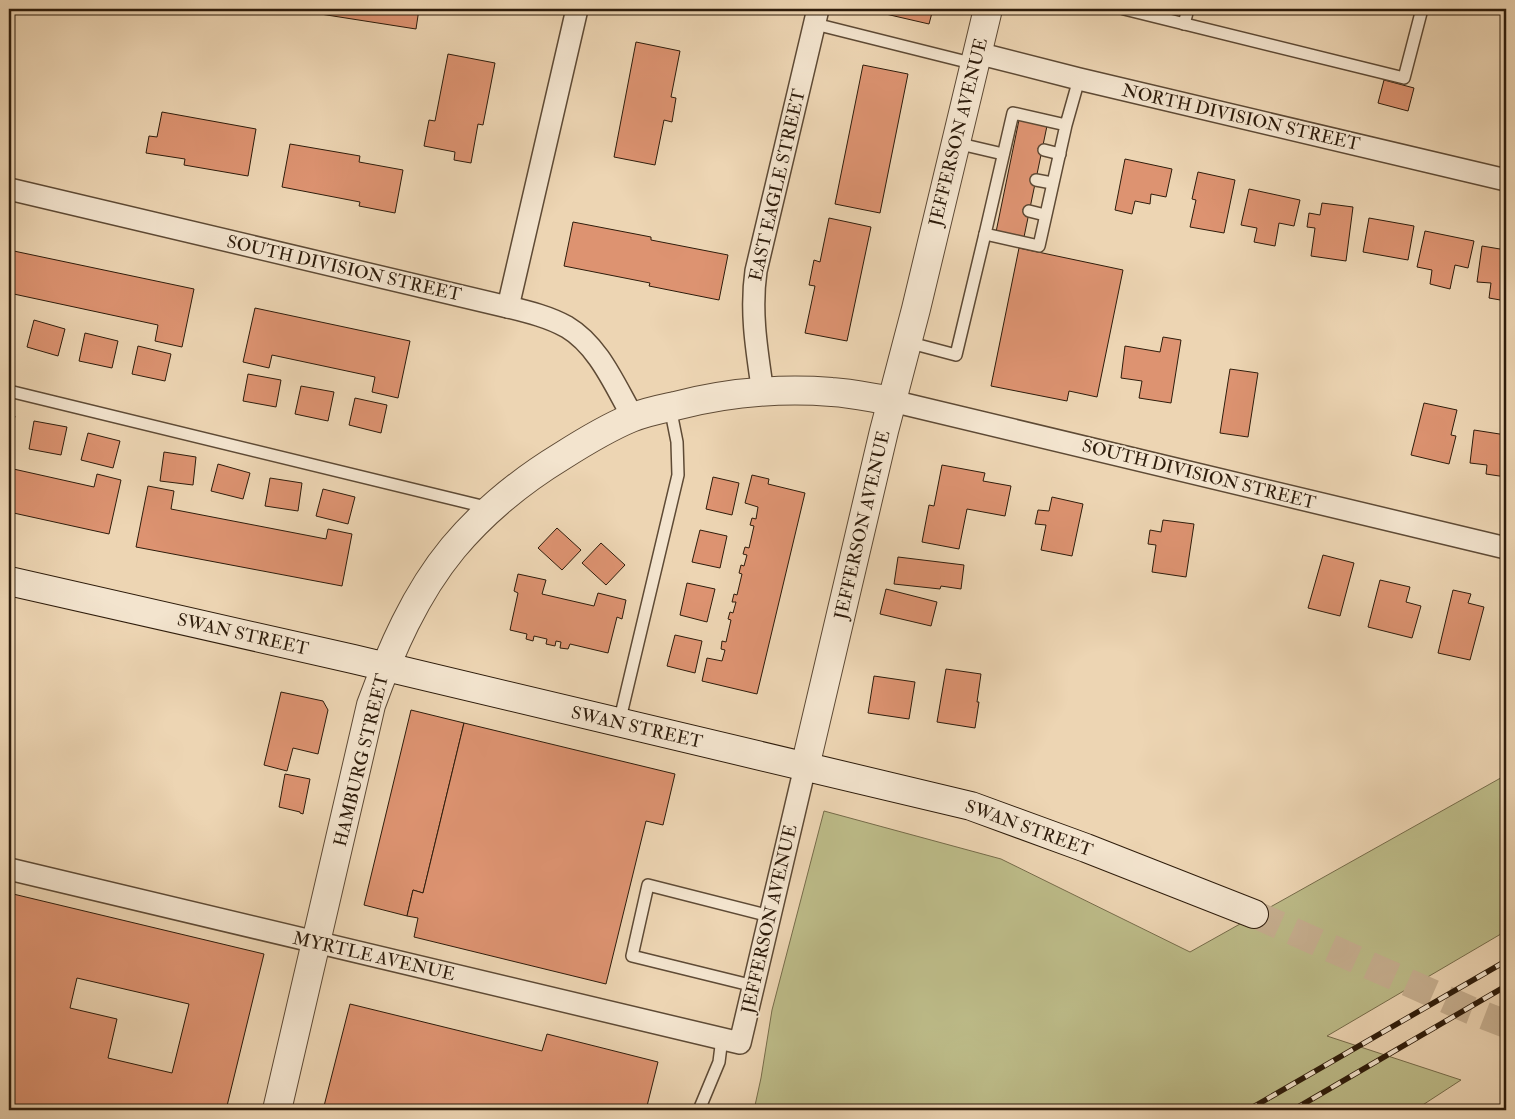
<svg xmlns="http://www.w3.org/2000/svg" width="1515" height="1119" font-family="'IM FELL Double Pica',serif">
  <rect width="100%" height="100%" fill="#edd5b3"/>
  <filter id="stains"><feTurbulence type="fractalNoise" baseFrequency=".004" numOctaves="4"/><feColorMatrix values="0 0 0 0 .2 0 0 0 0 .09 0 0 0 0 .02 0 0 0 .5 -.17"/></filter>
  <radialGradient id="worn" r=".72"><stop offset=".6" stop-color="#630" stop-opacity="0"/><stop offset="1" stop-color="#630" stop-opacity=".3"/></radialGradient>
  <!-- green -->
  <path fill="#bdbc89" stroke="#766c4a" d="M1506,775V931L1327,1036L1461,1080L1415,1110H754L761,1078L772,1010L824,811L1001,859L1190,952Z"/>
  <!-- building -->
  <g fill="#dd9371" stroke="#2e1c0b" fill-rule="evenodd">
    <path d="M315,9H419L416,29L314,13Z"/>
    <path d="M878,9H933L929,24L877,12Z"/>
    <path d="M636,42L680,51L671,97L676,98L672,122L664,120L655,165L614,157Z"/>
    <path d="M448,54L495,63L483,125L478,124L471,163L454,160L455,152L424,146L429,120L435,121Z"/>
    <path d="M863,65L908,74L880,213L835,204Z"/>
    <path d="M1384,80L1414,88L1408,111L1378,103Z"/>
    <path d="M162,112L256,129L248,176L184,165L185,159L146,153L149,136L157,137Z"/>
    <path d="M1020,115L1048,121L1024,237L996,232Z"/>
    <path d="M290,144L360,156L359,162L403,170L395,213L359,206L360,202L282,187Z"/>
    <path d="M1125,159L1172,169L1166,197L1151,194L1150,204L1135,201L1132,214L1115,210Z"/>
    <path d="M1198,172L1235,180L1224,233L1190,227L1196,200L1192,199Z"/>
    <path d="M1249,189L1300,200L1294,226L1279,223L1275,246L1254,242L1257,228L1241,225Z"/>
    <path d="M1322,203L1353,207L1346,261L1311,256L1315,228L1307,227L1309,213L1320,215Z"/>
    <path d="M829,218L871,227L847,341L805,333L815,286L809,285L814,260L820,262Z"/>
    <path d="M1369,218L1414,226L1408,260L1363,252Z"/>
    <path d="M573,222L651,237V240L728,255L719,300L649,286L650,283L564,266Z"/>
    <path d="M1425,231L1474,241L1468,268L1455,265L1450,289L1430,284L1432,270L1417,267Z"/>
    <path d="M1482,246L1506,250V301L1489,298L1491,283L1477,282Z"/>
    <path d="M1019,248L1123,270L1097,397L1069,391L1067,401L991,386Z"/>
    <path d="M9,250L194,289L182,347L155,341L158,325L9,293Z"/>
    <path d="M255,308L410,341L398,398L372,392L375,377L272,355L269,368L243,362Z"/>
    <path d="M34,320L65,329L58,356L27,347Z"/>
    <path d="M85,333L118,341L112,368L79,361Z"/>
    <path d="M1163,337L1181,340L1171,403L1139,398L1142,381L1121,378L1125,346L1160,352Z"/>
    <path d="M138,346L171,354L165,381L132,374Z"/>
    <path d="M1230,369L1258,373L1248,437L1220,433Z"/>
    <path d="M248,374L281,380L276,407L243,401Z"/>
    <path d="M301,386L334,392L328,421L295,414Z"/>
    <path d="M355,398L387,405L381,433L349,425Z"/>
    <path d="M1424,403L1457,410L1451,435L1456,436L1449,464L1411,455Z"/>
    <path d="M9,414L15,416L9,441Z"/>
    <path d="M34,421L67,427L61,455L29,449Z"/>
    <path d="M1474,430L1506,435V477L1486,474L1487,465L1470,463Z"/>
    <path d="M88,433L120,441L113,468L81,460Z"/>
    <path d="M164,452L196,457L193,485L160,481Z"/>
    <path d="M218,464L250,473L243,499L211,491Z"/>
    <path d="M942,465L985,473L983,481L1011,486L1005,516L967,509L959,549L922,542L929,505L934,506Z"/>
    <path d="M9,468L94,487L97,474L121,480L109,534L9,512Z"/>
    <path d="M752,475L769,479L768,484L805,493L757,694L702,681L707,658L722,661L725,650L721,649L722,641L726,642L731,620L728,619L730,612L733,613L736,602H732L734,594L737,595L742,574L739,573L741,565L744,566L747,555L743,554L745,547L749,548L754,526L750,525L752,518L756,519L758,507L745,503Z"/>
    <path d="M713,477L739,483L732,515L706,509Z"/>
    <path d="M270,478L302,483L298,511L265,506Z"/>
    <path d="M148,486L174,491L171,509L326,539L328,529L352,534L342,586L136,547Z"/>
    <path d="M323,489L355,497L348,524L316,516Z"/>
    <path d="M1052,497L1083,504L1072,556L1041,550L1046,525L1035,524L1038,510L1049,511Z"/>
    <path d="M1163,520L1194,524L1186,577L1152,572L1156,545L1148,544L1150,530L1161,532Z"/>
    <path d="M557,528L581,550L562,570L538,548Z"/>
    <path d="M700,530L727,536L720,568L692,562Z"/>
    <path d="M601,543L625,565L606,585L582,563Z"/>
    <path d="M1323,555L1354,563L1340,616L1308,608Z"/>
    <path d="M898,557L964,565L961,589L941,586L940,589L894,584Z"/>
    <path d="M518,574L546,580L542,594L594,606L598,593L626,600L622,619L617,617L608,653L570,644L568,649L560,648L561,642L556,641L555,646L546,644L547,639L534,636L533,641L526,639L527,634L510,630L518,593L514,591Z"/>
    <path d="M1380,580L1410,587L1406,602L1421,606L1412,638L1368,627Z"/>
    <path d="M687,583L715,589L707,622L680,615Z"/>
    <path d="M886,589L937,602L931,626L880,614Z"/>
    <path d="M1453,590L1471,594L1468,603L1484,607L1470,660L1438,653Z"/>
    <path d="M675,635L702,641L695,673L667,666Z"/>
    <path d="M946,669L981,674L977,702H979L975,728L937,722Z"/>
    <path d="M874,676L915,682L909,719L868,713Z"/>
    <path d="M281,692L323,701L328,710L318,754L293,748L287,771L264,765Z"/>
    <path d="M411,710L464,723L423,893L413,890L407,916L364,905Z"/>
    <path d="M464,723L675,774L663,825L646,821L606,984L414,937L418,918L407,916L413,890L423,893Z"/>
    <path d="M285,774L310,779L303,814L300,813V812L279,807Z"/>
    <path d="M9,893L264,954L226,1110H9ZM77,978L189,1004L172,1073L108,1058L117,1019L70,1008Z"/>
    <path d="M350,1004L542,1051L547,1034L658,1062L646,1110H323Z"/>
  </g>
  <g fill="none" stroke-linecap="round" stroke-linejoin="round">
    <!-- secondary-tunnel -->
    <path stroke="#c7b091" stroke-width="28" stroke-dasharray="28 14" stroke-linecap="butt" d="M1254,914L1470,1010L1506,1024"/>
    <!-- service casing -->
    <g stroke="#5e4a35" stroke-width="14">
      <g id="service">
        <path d="M1124,9L1404,78L1422,9"/>
        <path d="M815,24L975,64"/>
        <path d="M1184,24L1188,9"/>
        <path d="M1066,125L1039,246L985,234L1013,113L1066,125L1079,79"/>
        <path d="M956,143L1003,154"/>
        <path d="M1044,150L1060,154"/>
        <path d="M1036,180L1052,183"/>
        <path d="M1029,211L1045,215"/>
        <path d="M907,342L956,355L985,234"/>
        <path d="M9,391L490,508"/>
        <path d="M619,723L678,475L677,442L670,407"/>
        <path d="M754,986L632,956L648,885L770,916"/>
        <path d="M699,1110L719,1062L722,1038"/>
      </g>
    </g>
    <!-- minor casing -->
    <g stroke="#5e4a35" stroke-width="24">
      <g id="minor">
        <path d="M977,53L1079,79L1506,180"/>
        <path d="M9,189L508,307C529,312 549,317 567,327C599,346 615,386 633,417"/>
        <path d="M508,307L577,9"/>
        <path d="M763,393C757,352 750,312 756,271L818,9"/>
        <path d="M892,401L1506,548"/>
        <path d="M9,869L740,1043L805,767"/>
      </g>
    </g>
    <!-- tertiary casing -->
    <g stroke="#5e4a35" stroke-width="30">
      <g id="tertiary">
        <path d="M805,767L884,431L916,309L988,9"/>
        <path d="M277,1110L371,705C391,650 415,594 453,548C484,511 521,481 562,456C584,442 607,428 631,418C645,412 661,409 675,406C725,393 780,388 832,392C852,393 872,398 892,401"/>
      </g>
    </g>
    <!-- secondary casing -->
    <g stroke="#2e1c0b" stroke-width="30">
      <path id="secondary" d="M9,581L353,659L971,806L1086,848L1254,914"/>
    </g>
    <!-- service -->
    <use href="#service" stroke="#f3e4ce" stroke-width="11"/>
    <!-- minor -->
    <use href="#minor" stroke="#f3e4ce" stroke-width="21"/>
    <!-- tertiary -->
    <use href="#tertiary" stroke="#f3e4ce" stroke-width="28"/>
    <!-- secondary -->
    <use href="#secondary" stroke="#f3e4ce" stroke-width="28"/>
    <!-- rail casing -->
    <g stroke="#2e1c0b" stroke-width="5.5">
      <g id="rail">
        <path d="M1248,1110L1506,961"/>
        <path d="M1293,1110L1506,986"/>
      </g>
    </g>
    <!-- rail -->
    <use href="#rail" stroke="#f3e4ce" stroke-width="4" stroke-dasharray="11" stroke-linecap="butt"/>
  </g>
  <g text-anchor="middle" stroke-width="4" stroke-linejoin="round" paint-order="stroke">
    <!-- street labels -->
    <g font-size="18" fill="#2e1c0b" stroke="#f3e4ce">
      <text transform="translate(1241 117) rotate(13)" y="6">NORTH DIVISION STREET</text>
      <text transform="translate(958 132) rotate(-76)" y="6">JEFFERSON AVENUE</text>
      <text transform="translate(777 185) rotate(-77)" y="6">EAST EAGLE STREET</text>
      <text transform="translate(344 268) rotate(13)" y="6">SOUTH DIVISION STREET</text>
      <text transform="translate(1199 474) rotate(14)" y="6">SOUTH DIVISION STREET</text>
      <text transform="translate(862 525) rotate(-77)" y="6">JEFFERSON AVENUE</text>
      <text transform="translate(243 634) rotate(13)" y="6">SWAN STREET</text>
      <text transform="translate(637 727) rotate(13)" y="6">SWAN STREET</text>
      <text transform="translate(361 760) rotate(-76)" y="6">HAMBURG STREET</text>
      <text transform="translate(1029 828) rotate(20)" y="6">SWAN STREET</text>
      <text transform="translate(769 919) rotate(-77)" y="6">JEFFERSON AVENUE</text>
      <text transform="translate(374 956) rotate(13)" y="6">MYRTLE AVENUE</text>
    </g>
  </g>
  <!-- margin -->
  <rect width="1515" height="1119" fill="none" stroke="#edd5b3" stroke-width="30"/>
  <rect x="10" y="10" width="1495" height="1099" fill="none" stroke="#2e1c0b" stroke-width="2.5"/>
  <rect x="15" y="15" width="1485" height="1089" fill="none" stroke="#2e1c0b"/>
  <rect width="100%" height="100%" filter="url(#stains)"/>
  <rect width="100%" height="100%" fill="url(#worn)"/>
</svg>
